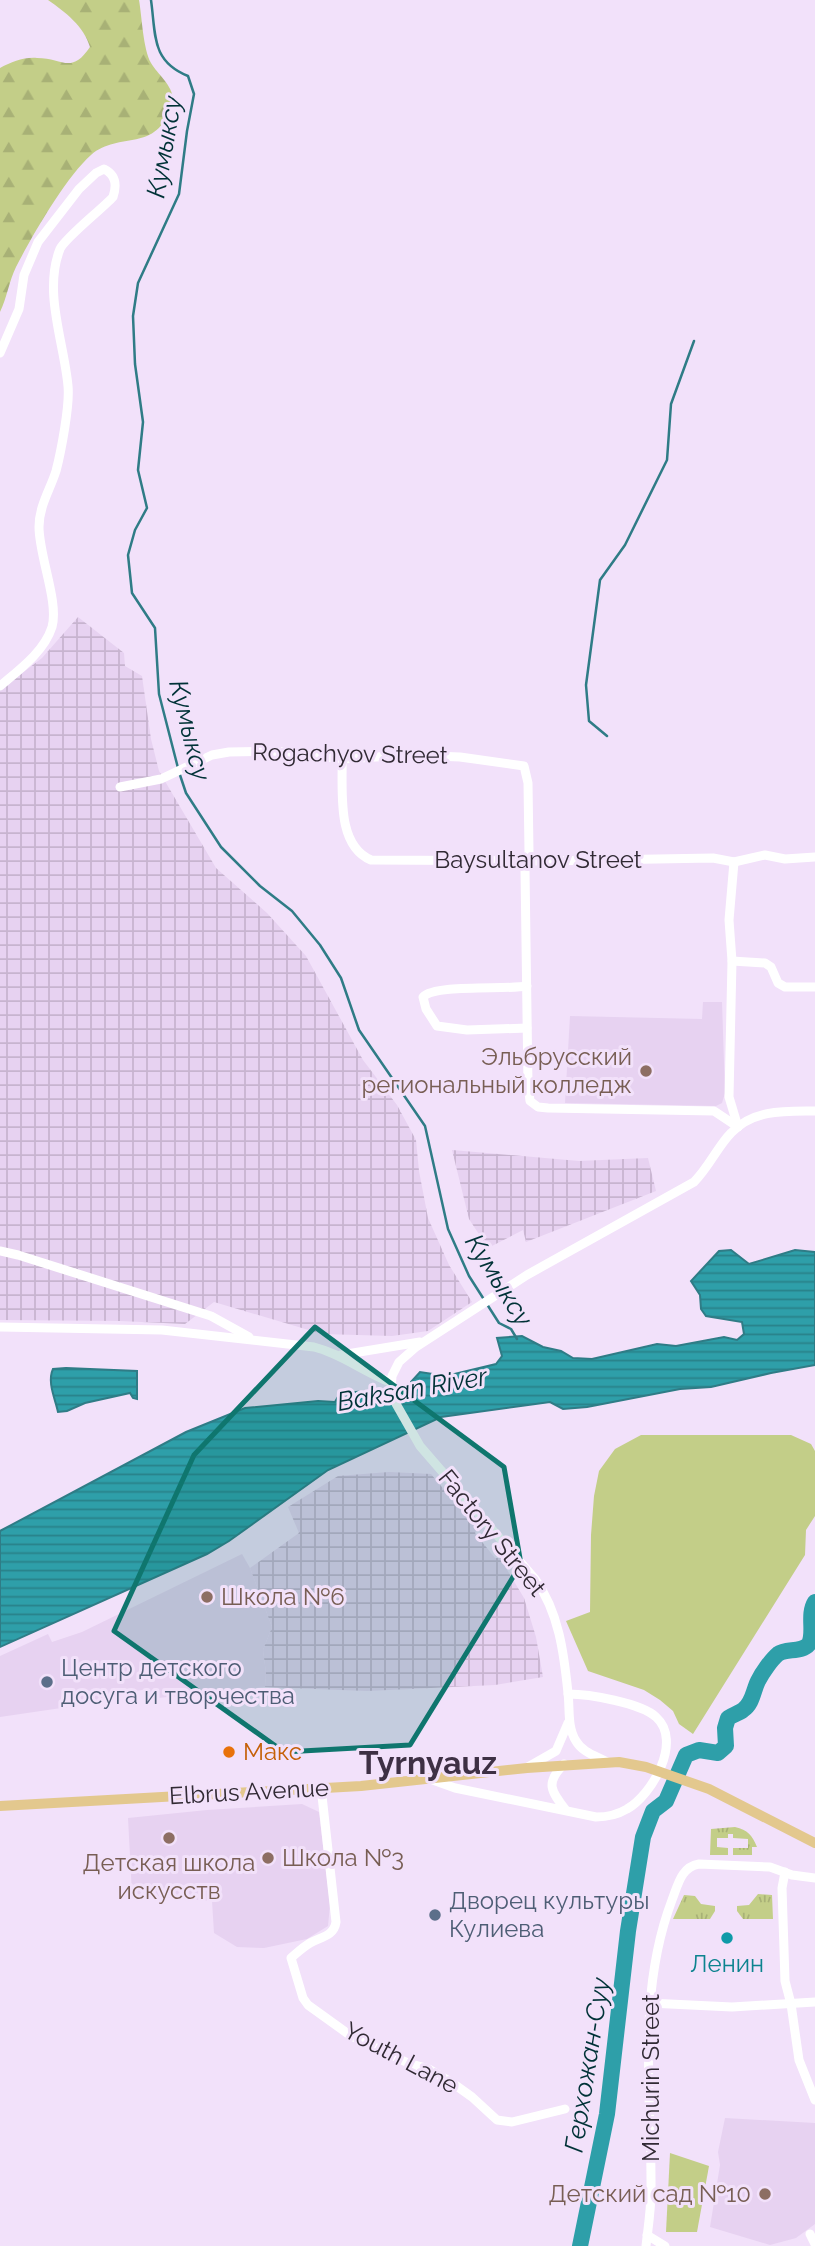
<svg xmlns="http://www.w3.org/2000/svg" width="815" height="2246" font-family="Raleway,sans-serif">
  <defs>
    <pattern id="industrial-grid" width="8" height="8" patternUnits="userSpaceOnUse" patternTransform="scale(1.75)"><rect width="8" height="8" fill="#e7d2f1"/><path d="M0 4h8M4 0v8" fill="none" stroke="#c7b4cf"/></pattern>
    <pattern id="grass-tufts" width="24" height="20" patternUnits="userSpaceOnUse" patternTransform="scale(1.75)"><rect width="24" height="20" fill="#c3ce88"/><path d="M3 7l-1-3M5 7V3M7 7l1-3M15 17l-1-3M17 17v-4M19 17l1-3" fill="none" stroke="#a8b176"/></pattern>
    <pattern id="forest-firs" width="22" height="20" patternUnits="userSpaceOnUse" patternTransform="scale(1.75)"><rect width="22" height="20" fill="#c3ce88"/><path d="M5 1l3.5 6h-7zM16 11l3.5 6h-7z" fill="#a8b176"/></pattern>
    <pattern id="water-rules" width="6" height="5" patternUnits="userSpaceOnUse" patternTransform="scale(1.75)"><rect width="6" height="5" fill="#2e9fa9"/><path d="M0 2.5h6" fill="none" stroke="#28828a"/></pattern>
  </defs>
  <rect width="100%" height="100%" fill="#f2e1fa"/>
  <!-- built -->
  <g fill="#e7d2f1">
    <path d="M703,1002H722L725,1093L722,1103L716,1106L565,1103L570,1016L702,1019Z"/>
    <path d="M242,1554L250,1568L272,1627L263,1650L266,1673L265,1687L148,1699L147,1689L106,1697L102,1702L0,1717V1656L48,1634L52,1642L82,1632Z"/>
    <path d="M302,1804L319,1812L330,1905L328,1926L307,1939L264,1948L237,1947L214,1933L212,1901L132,1894L128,1818L207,1810Z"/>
    <path d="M725,2118L815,2123V2224L796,2238L770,2245L710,2227L720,2165L718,2152Z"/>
  </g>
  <!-- industrial -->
  <g fill="url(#industrial-grid)">
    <path d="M78,617L124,653L125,666L142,676L151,739L159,771L216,868L267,913L306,956L363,1060L397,1105L416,1140L419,1171L428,1218L449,1265L472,1302L428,1331L392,1336L322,1334L214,1302L185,1324L120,1321L0,1320V690L42,658Z"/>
    <path d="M452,1150L579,1161L648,1158L656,1191L526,1242L523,1230L488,1248L469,1219Z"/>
    <path d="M389,1472L431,1474L477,1529L475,1533L495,1558H500L524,1598L536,1637L543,1677L495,1685L367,1691L265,1687L266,1673L263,1650L272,1627L250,1568L299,1533L288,1507L338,1476Z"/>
  </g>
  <!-- grass -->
  <g fill="url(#grass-tufts)">
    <path d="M735,1827C748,1830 752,1835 757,1847H752V1855H733V1848H748V1839L733,1838V1834H728V1838H717V1847L728,1848V1855H710L711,1829Z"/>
    <path d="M758,1894L772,1895L773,1919H743L737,1911V1906L749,1905Z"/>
    <path d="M684,1895L695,1896L701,1904L715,1906V1911L710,1919H673Z"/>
  </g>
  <!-- forest -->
  <path fill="url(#forest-firs)" d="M48,0H139C142,17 143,49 151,63C158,75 177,89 172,104C156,155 120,130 91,155C66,177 32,236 16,267C9,281 7,298 0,312V68C12,62 23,57 37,58C63,58 71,75 90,47C84,26 65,12 48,0Z"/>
  <!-- green -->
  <g fill="#c3ce88">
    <path d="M641,1435H791L811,1444L815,1451V1516L806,1530L805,1555L693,1734L679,1724L673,1711L660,1700L644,1690L588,1671L566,1621L590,1612L591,1535L594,1496L599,1471L615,1449Z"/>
    <path d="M670,2153L709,2166L697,2232H666Z"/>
  </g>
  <!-- water -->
  <g fill="url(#water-rules)" stroke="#2f7c86" stroke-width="2">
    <path d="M731,1250L749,1264L795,1250L815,1252V1365L771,1373L711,1387L680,1389L587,1407L563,1409L550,1402L441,1417L328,1470L229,1541L207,1554L0,1647V1531L186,1432L245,1408L318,1401L335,1402L339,1395C346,1394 354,1391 361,1392C381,1396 388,1408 410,1394L411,1382L420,1372L446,1376L496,1364L502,1356L497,1338L522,1336L543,1347L561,1351L573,1358L592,1359L657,1344L676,1346L724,1337L737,1340L744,1334L742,1322L706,1316L701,1309L700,1295L691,1281L719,1251Z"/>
    <path d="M66,1368L137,1371V1399L133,1398L130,1393L85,1403L67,1411L58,1412C55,1398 47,1382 53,1369Z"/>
  </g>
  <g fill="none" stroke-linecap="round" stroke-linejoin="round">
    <!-- stream -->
    <g stroke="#2f7c86" stroke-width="2.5">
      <path d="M151,0C156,35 151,61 188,76L194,94L187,131L179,194L138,283L133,316L135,364L143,422L138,470L147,508L135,530L128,555L132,593L155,628L159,694L178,768"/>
      <path d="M607,736L589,721L586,685L600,580L625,545L667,460L671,404L694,341"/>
      <path d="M180,775L186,793L221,847L260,886L292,911L320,945L341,978L359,1030L425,1126L448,1229L469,1276L499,1323L511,1329L517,1339"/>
    </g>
    <!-- river -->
    <path stroke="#2e9fa9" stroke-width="16" d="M580,2246L607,2114L628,1931L643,1837L653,1811L666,1801L686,1755L699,1750L718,1753L726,1746L725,1728L728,1718C733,1715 739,1713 743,1710C753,1703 753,1691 758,1681C762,1673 771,1660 778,1654C786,1648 802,1653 809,1644C815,1632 807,1615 815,1602"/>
    <!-- minor -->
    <g stroke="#fff" stroke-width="9">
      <path d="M0,353L19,309L24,275L38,242L79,189L96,173L104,169C116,175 117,185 113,197C102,209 65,238 60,249C43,292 64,342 68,386C70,405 61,452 56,471C50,490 39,506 39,527C39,556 59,602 52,627C44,652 19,670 0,686"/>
      <path d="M342,759C343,791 336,845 371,860L545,861L713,858L734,862L765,855L785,859L815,857"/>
      <path d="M120,787L161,779L212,755L229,752L275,751L342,759L409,755L460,757L524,766L528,783L529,852L525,870L528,1085L530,1101L538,1107L548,1108L714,1111L738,1127"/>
      <path d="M734,862L729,920L732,961L729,1097L738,1127"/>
      <path d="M732,961L765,963L771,967L778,983L785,987H815"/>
      <path d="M527,986C506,990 435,984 423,997L426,1009L437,1026L467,1030L527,1028"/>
      <path d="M0,1251L18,1255L211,1316L249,1337"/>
      <path d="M0,1327L162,1330L314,1347C342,1354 363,1372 390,1382"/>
      <path d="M341,1355L420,1342"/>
      <path d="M607,1762C596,1756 582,1752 576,1741C567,1727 570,1709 568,1693C564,1654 559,1612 535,1579L420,1446L395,1402L391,1392L392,1376L399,1362L416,1347L527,1275L694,1182C709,1167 718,1146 731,1133C753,1109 786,1111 815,1111"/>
      <path d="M564,1764C545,1783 551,1791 565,1809"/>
      <path d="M528,1767L556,1751L568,1723"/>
      <path d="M430,1779L455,1788L596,1817C607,1817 617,1815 627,1809C652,1795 683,1741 656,1717C641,1703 589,1694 568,1694"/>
      <path d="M321,1787L336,1922C334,1936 321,1937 310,1943C303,1947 297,1953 291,1958L303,1998L308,2005L351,2036L408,2063L429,2069L451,2082L472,2097L497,2120L512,2122L565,2109"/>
      <path d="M785,1872L782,1888L785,1981L791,2004L799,2060L815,2100"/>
      <path d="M649,2003L732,2007L815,2002"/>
      <path d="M810,2234L815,2244"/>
      <path d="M647,2235L665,2246"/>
      <path d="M646,2246C648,2228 651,2210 651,2192C652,2094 636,1995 672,1900C678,1885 681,1867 699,1864L770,1867L792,1875L815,1878"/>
    </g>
    <!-- major -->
    <path stroke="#e3c88e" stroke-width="10" d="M0,1806L361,1786L527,1768L619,1762L646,1767L709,1789L815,1843"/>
  </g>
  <!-- marked area -->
  <path fill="#0f766e" fill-opacity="0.2" stroke="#0f766e" stroke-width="5" stroke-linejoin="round" d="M315,1327L504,1467L521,1564L410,1745L284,1752L114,1631L194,1455Z"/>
  <!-- markers -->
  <g fill="#8d6e63" stroke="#f2e1fa" stroke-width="2.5">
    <circle cx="646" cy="1071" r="7"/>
    <circle cx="207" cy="1597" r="7"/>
    <circle cx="169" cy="1838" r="7"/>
    <circle cx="268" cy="1858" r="7"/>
    <circle cx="765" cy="2194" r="7"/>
  </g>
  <g fill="#5c6f8a" stroke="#f2e1fa" stroke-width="2.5">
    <circle cx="47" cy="1682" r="7"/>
    <circle cx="435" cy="1915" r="7"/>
  </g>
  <circle fill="#e8710a" stroke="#f2e1fa" stroke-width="2.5" cx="229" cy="1752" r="7"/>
  <circle fill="#0f9aa8" stroke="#f2e1fa" stroke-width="2.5" cx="727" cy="1938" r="7"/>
  <g text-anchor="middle" stroke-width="6" stroke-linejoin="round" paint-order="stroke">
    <!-- street labels -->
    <g font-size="24" fill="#312a34" stroke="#f2e1fa">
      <text transform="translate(350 754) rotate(1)" y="8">Rogachyov Street</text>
      <text x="538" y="868">Baysultanov Street</text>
      <text transform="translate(492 1533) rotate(51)" y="8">Factory Street</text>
      <text transform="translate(249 1792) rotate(-3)" y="8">Elbrus Avenue</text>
      <text transform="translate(401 2058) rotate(28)" y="8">Youth Lane</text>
      <text transform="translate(651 2078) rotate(-90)" y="8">Michurin Street</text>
    </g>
    <!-- education labels -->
    <g font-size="24" fill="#785e54" stroke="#f2e1fa" text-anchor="end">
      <text x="632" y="1065">Эльбрусский<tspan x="632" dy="28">региональный колледж</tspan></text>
      <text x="221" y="1605" text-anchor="start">Школа №6</text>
      <text x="282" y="1866" text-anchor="start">Школа №3</text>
      <text x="169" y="1871" text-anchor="middle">Детская школа<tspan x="169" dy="28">искусств</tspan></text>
      <text x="751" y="2202">Детский сад №10</text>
    </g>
    <!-- service labels -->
    <g font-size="24" fill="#4e5e75" stroke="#f2e1fa" text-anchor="start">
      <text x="61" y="1676">Центр детского<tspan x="61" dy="28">досуга и творчества</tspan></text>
      <text x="449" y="1909">Дворец культуры<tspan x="449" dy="28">Кулиева</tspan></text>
    </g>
    <!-- food labels -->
    <g font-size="24" fill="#c56008" stroke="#f2e1fa" text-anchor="start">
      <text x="243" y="1760">Макс</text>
    </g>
    <!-- culture labels -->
    <g font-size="24" fill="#0d838f" stroke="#f2e1fa">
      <text x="727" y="1972">Ленин</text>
    </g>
    <!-- water labels -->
    <g font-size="26" font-style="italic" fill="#003237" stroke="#f2e1fa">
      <text transform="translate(164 147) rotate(-80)" y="9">Кумыксу</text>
      <text transform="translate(190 730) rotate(76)" y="9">Кумыксу</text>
      <text transform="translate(499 1280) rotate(58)" y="9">Кумыксу</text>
      <text transform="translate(412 1389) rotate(-10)" y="9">Baksan River</text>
      <text transform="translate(587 2065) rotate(-81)" y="9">Герхожан-Суу</text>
    </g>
    <!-- district labels -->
    <g font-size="32" font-weight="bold" fill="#3e3044" stroke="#f2e1fa">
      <text x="428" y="1774">Tyrnyauz</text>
    </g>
  </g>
</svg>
